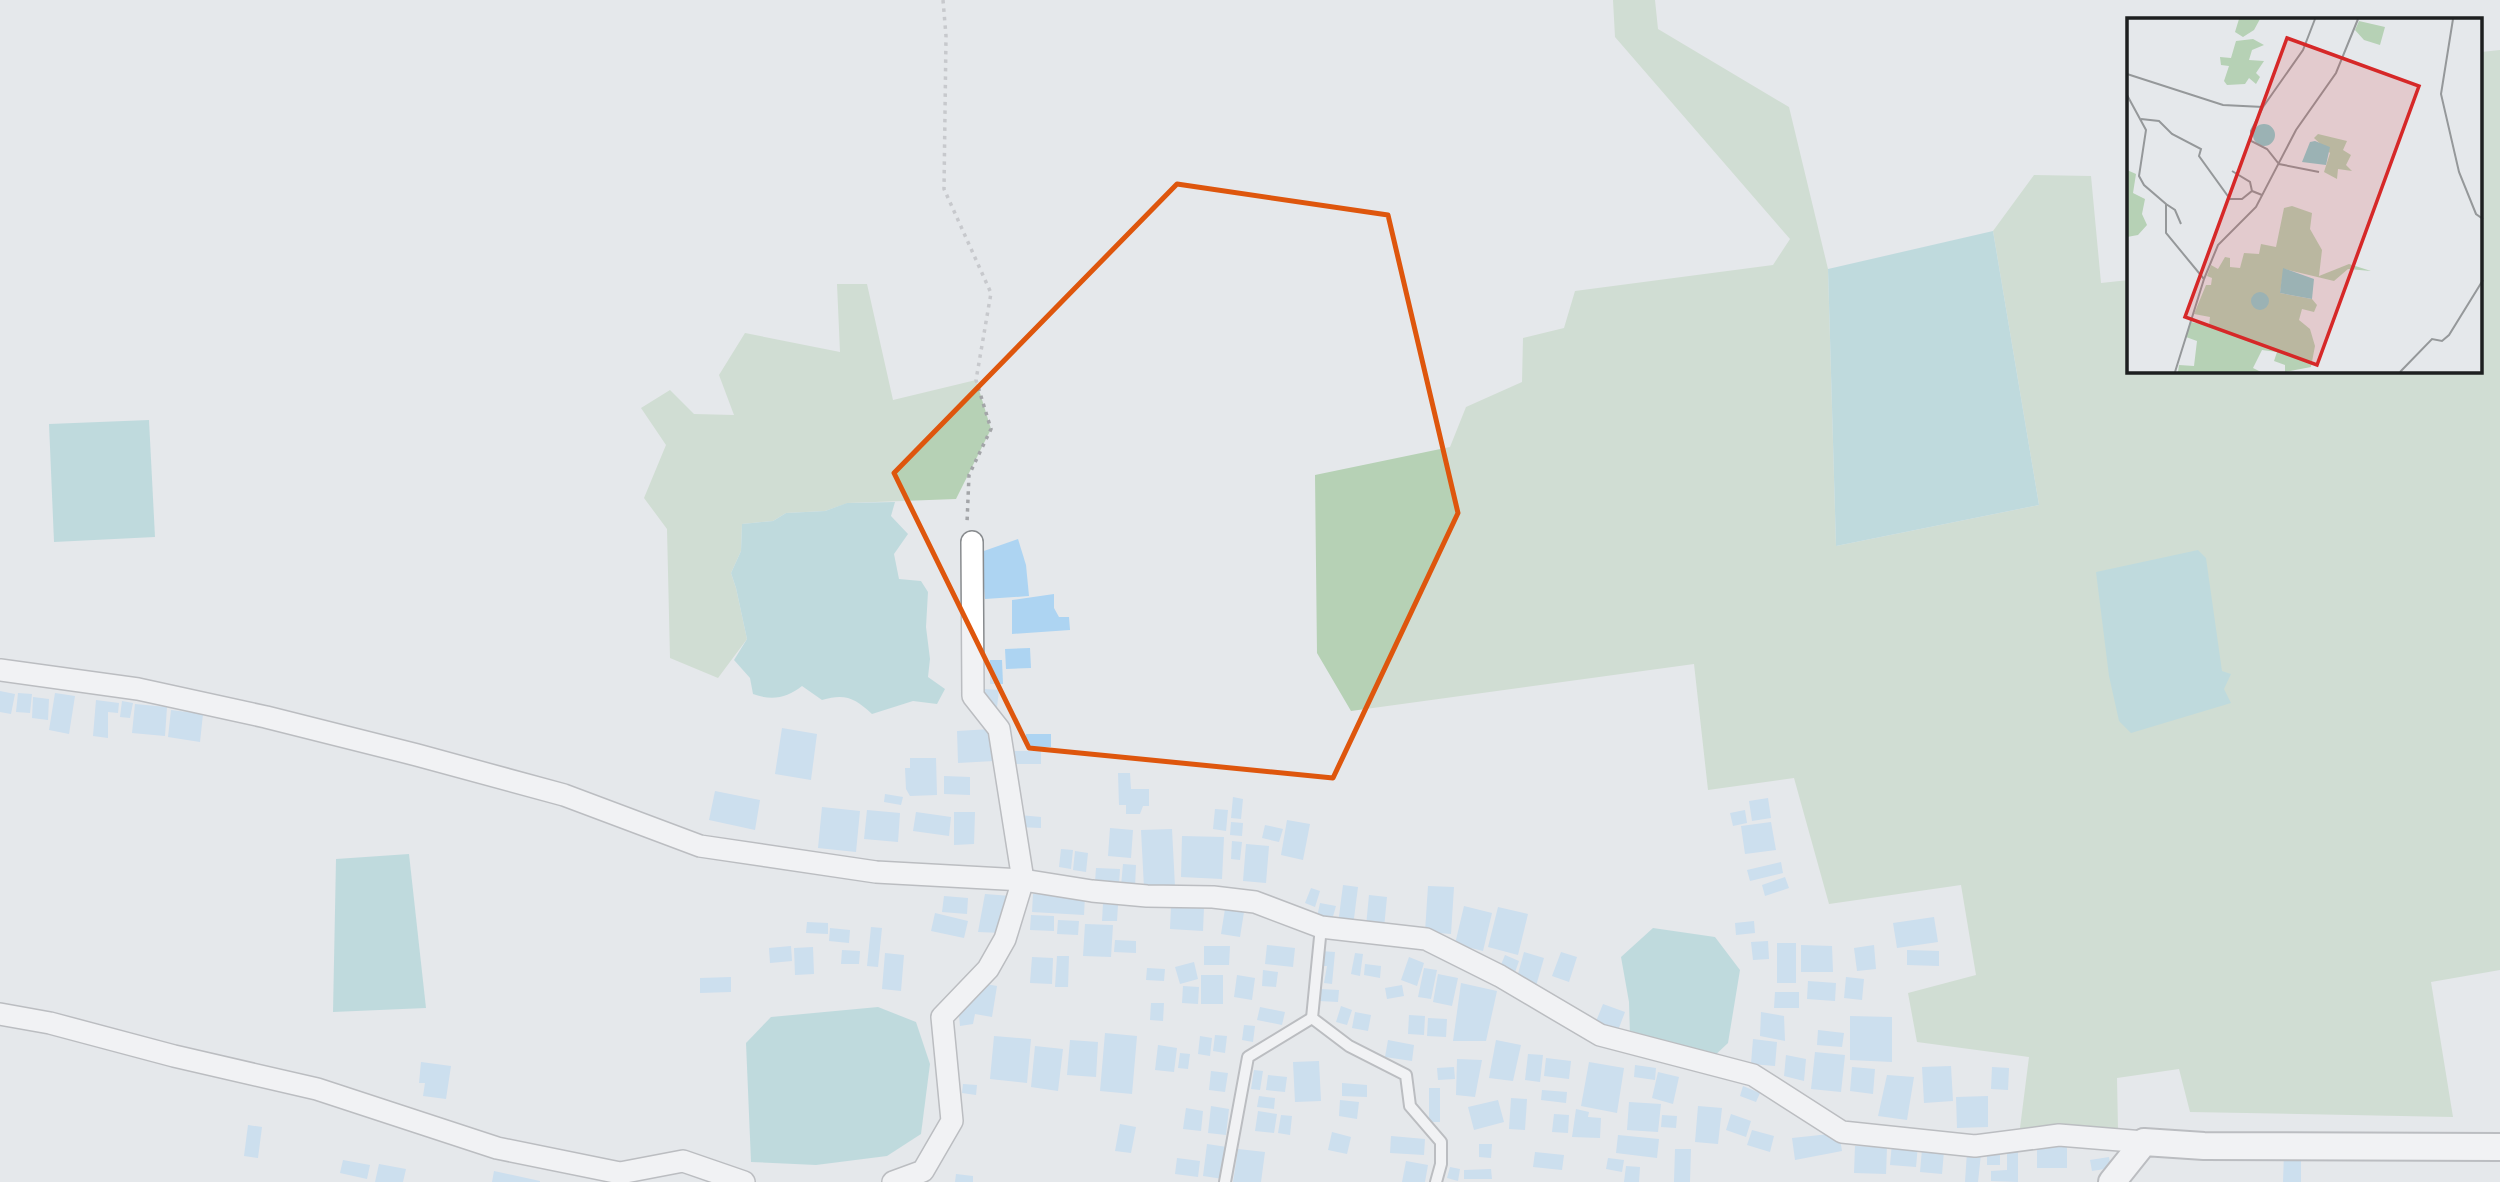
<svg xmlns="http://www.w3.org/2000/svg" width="2500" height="1182" font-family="'Source Sans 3',sans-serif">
  <rect width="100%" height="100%" fill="#e5e8eb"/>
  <!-- green -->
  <g fill="#b6d1b5">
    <path d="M1613,0H1655L1658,29L1789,107L1828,269L1836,546L2039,505L1993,231L2034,175L2091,176L2101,283L2129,280V371H2481V52L2500,50V970L2431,982L2453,1117L2190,1112L2179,1069L2117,1078L2118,1130L2020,1128L2029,1057L1917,1042L1908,993L1976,975L1961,885L1829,904L1794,778L1708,790L1694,664L1351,711L1317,653L1315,475L1450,447L1466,407L1522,382L1523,338L1564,328L1575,291L1773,265L1790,239L1615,37Z"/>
    <path d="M837,284H867L893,400L976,380L991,429L956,499L848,503L825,511L786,513L773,521L742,524L741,551L731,573L736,588L747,639L718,678L670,658L667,529L644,498L666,445L641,408L670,390L694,414L734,415L719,375L745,333L840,352Z"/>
  </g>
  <!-- water -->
  <g fill="#91cbcd">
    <path d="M1993,231L2039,505L1836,546L1828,269Z"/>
    <path d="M149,420L155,537L54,542L49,424Z"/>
    <path d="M895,502L891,516L908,534L894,554L899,579L921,581L928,592L926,627L930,659L928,677L945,689L937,704L913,701L872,714C855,698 845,693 822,700L802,686C787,698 772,701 753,694L750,678L734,660L747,639L736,588L731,573L741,551L742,524L773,521L786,513L825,511L847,503Z"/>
    <path d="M2198,550L2206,558L2222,671L2231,674L2224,689L2231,703L2131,733L2119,721L2109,676L2096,572Z"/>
    <path d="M409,854L426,1008L333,1012L336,859Z"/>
    <path d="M1653,928L1715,937L1740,970L1728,1043L1711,1059L1630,1036L1629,1002L1621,957Z"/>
    <path d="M878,1007L916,1022L930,1064L921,1134L887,1156L816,1165L751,1162L746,1043L771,1017Z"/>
  </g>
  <!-- building -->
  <g fill="#add4f2">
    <path d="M1018,539L1026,565L1029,596L985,599L981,552Z"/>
    <path d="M1054,594V608L1059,617H1069L1070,630L1012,634V600Z"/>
    <path d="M1030,648L1031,668L1006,669L1005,649Z"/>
    <path d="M990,660H1002L1003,684H990Z"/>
    <path d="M984,689L999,690L997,707L983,706Z"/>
    <path d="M0,691L15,694L11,714L0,712Z"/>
    <path d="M18,693L32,694L30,713L16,712Z"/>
    <path d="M55,693L75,696L69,734L49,730Z"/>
    <path d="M33,697L49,699L48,720L32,718Z"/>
    <path d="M96,700L119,703L118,713L108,712V738L93,736Z"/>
    <path d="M122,701L133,703L130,718L120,717Z"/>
    <path d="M135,704L167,707L165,736L132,733Z"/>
    <path d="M171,710L203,714L200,742L168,737Z"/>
    <path d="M782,728L817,734L811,780L775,774Z"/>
    <path d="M991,729L994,761L958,763L957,731Z"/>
    <rect x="1026" y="734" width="25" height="13"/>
    <rect x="1008" y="751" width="33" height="13"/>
    <path d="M910,758H936L937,795L910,796L906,789L905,768H910Z"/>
    <path d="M1118,773H1130L1131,789H1149V806H1143L1140,814H1126V805H1119Z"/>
    <path d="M944,776L970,777V795L944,794Z"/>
    <path d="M715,791L760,800L755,830L709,820Z"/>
    <path d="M885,794L903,797L901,805L884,802Z"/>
    <path d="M1233,797L1243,799L1241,819L1231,818Z"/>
    <path d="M1768,798L1771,818L1752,821L1749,801Z"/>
    <path d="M822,807L860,811L856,852L818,848Z"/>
    <path d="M1215,809L1228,810L1226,831L1213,829Z"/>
    <path d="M867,810L900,813L898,842L864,839Z"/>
    <path d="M1745,810L1747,823L1733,826L1730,813Z"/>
    <path d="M916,812L951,817L949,836L913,831Z"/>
    <path d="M954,812H975L974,844L954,845Z"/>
    <path d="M1019,815L1041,817V828L1018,827Z"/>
    <path d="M1287,820L1310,824L1303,860L1281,855Z"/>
    <path d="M1231,822L1243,823L1242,836L1230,835Z"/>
    <path d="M1771,822L1776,850L1745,854L1741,826Z"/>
    <path d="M1265,825L1283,829L1279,842L1262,838Z"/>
    <path d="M1110,828L1133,830L1131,858L1108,856Z"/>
    <path d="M1172,829L1175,887L1144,888L1141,830Z"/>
    <path d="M1182,836L1224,837L1222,879L1181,877Z"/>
    <path d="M1232,841L1242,842L1240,860L1231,859Z"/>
    <path d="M1246,844L1269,846L1266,883L1243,881Z"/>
    <path d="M1061,849L1073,850L1071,869L1059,867Z"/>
    <path d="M1075,851L1088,853L1086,872L1073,870Z"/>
    <path d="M1781,862L1783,873L1750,881L1747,870Z"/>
    <path d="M1123,864L1136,865L1135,887L1121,886Z"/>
    <path d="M1096,868L1120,869L1119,884L1095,882Z"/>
    <path d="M1785,877L1789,888L1765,896L1762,885Z"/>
    <path d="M1343,885L1358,887L1353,926L1338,924Z"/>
    <path d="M1428,886L1454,887L1451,934L1425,932Z"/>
    <path d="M1311,888L1320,891L1315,907L1305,903Z"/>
    <path d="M985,894L1011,896L1002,933L978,932Z"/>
    <path d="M1033,894L1085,896L1084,915L1032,912Z"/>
    <path d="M1369,895L1387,897L1384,928L1366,926Z"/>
    <path d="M944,896L968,898L967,914L942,912Z"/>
    <path d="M1320,903L1336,906L1332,920L1317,917Z"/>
    <path d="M1103,904L1118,905L1117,921H1102Z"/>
    <path d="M1171,906L1204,907L1203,931L1170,929Z"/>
    <path d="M1464,906L1492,913L1483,951L1455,944Z"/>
    <path d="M1498,907L1528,914L1518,955L1488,947Z"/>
    <path d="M1225,909L1244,912L1240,937L1221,934Z"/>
    <path d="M935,913L968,921L964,938L931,931Z"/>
    <path d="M1031,915L1054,916V931L1030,930Z"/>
    <path d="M1934,917L1938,942L1897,948L1893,923Z"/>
    <path d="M1058,920L1079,921L1078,935L1057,934Z"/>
    <path d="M1754,921L1755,933L1736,935L1735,923Z"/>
    <path d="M807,922L828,923V934L806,933Z"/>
    <path d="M1085,924L1113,925L1111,957L1083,956Z"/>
    <path d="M871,927L882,928L878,967L867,966Z"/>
    <path d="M830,928L850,930L849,943L829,941Z"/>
    <path d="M1115,940L1136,941V953L1114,952Z"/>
    <path d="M1768,941L1769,959L1753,960L1751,942Z"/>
    <rect x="1777" y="943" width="19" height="40"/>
    <path d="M1267,945L1295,948L1293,967L1265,964Z"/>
    <path d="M1801,945L1832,946L1833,972H1801Z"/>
    <path d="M1874,945L1876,969L1857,971L1854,948Z"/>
    <path d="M791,946L792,961L770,963L769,948Z"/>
    <path d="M1204,946H1230L1229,965H1204Z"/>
    <path d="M813,947L814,974L795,975L794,948Z"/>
    <path d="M842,950L860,951L859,964H841Z"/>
    <path d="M1907,950L1939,951V966L1907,965Z"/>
    <path d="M1320,951L1335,952L1332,984L1324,983L1327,966H1320Z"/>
    <path d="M1524,952L1544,958L1536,986L1516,981Z"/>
    <path d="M1561,952L1577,957L1569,982L1552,976Z"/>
    <path d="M885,953L904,955L901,991L882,989Z"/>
    <path d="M1355,953L1363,954L1360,976L1351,974Z"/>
    <path d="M1505,955L1519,961L1513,978L1498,972Z"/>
    <path d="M1057,956H1069L1068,987H1055Z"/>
    <path d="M1032,957L1053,958L1052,984L1030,983Z"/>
    <path d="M1409,957L1424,963L1417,986L1401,980Z"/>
    <path d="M1194,962L1198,979L1180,984L1175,967Z"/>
    <path d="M1365,964L1381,966L1380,978L1364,975Z"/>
    <path d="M1147,968L1165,969L1164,981L1146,980Z"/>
    <path d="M1424,968L1437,970L1431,999L1418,997Z"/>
    <path d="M1263,970L1278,972L1276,987L1262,986Z"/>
    <path d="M1438,974L1458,978L1452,1006L1433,1002Z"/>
    <rect x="1201" y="975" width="22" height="29"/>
    <path d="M1237,975L1255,978L1252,1000L1234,997Z"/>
    <path d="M731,977V992L700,993V978Z"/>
    <path d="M1846,977L1864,979L1862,1000L1844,998Z"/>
    <path d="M1808,981L1836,983L1835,1001L1807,999Z"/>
    <path d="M980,983L997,986L992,1017L975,1014L973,1024L960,1026L958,1005Z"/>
    <path d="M1461,983L1497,991L1486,1041H1453Z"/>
    <path d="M1402,985L1404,996L1387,999L1385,988Z"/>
    <path d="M1183,986L1199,987L1198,1004L1182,1003Z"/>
    <path d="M1320,989L1339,990L1338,1002L1319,1001Z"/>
    <path d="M1775,992H1799V1008H1774Z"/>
    <path d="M1151,1003H1164L1163,1021L1150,1020Z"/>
    <path d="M1603,1004L1625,1012L1617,1033L1595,1024Z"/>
    <path d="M1341,1006L1352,1010L1347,1025L1336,1022Z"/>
    <path d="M1260,1007L1285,1012L1282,1025L1257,1020Z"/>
    <path d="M1355,1012L1371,1015L1368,1031L1352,1028Z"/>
    <path d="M1761,1012L1784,1016L1785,1041L1760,1036Z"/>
    <path d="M1409,1015L1425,1016L1424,1035L1408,1034Z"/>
    <path d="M1850,1016L1892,1017V1062L1850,1060Z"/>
    <path d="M1428,1018L1447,1019L1446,1037L1427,1036Z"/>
    <path d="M1244,1025L1255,1026L1253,1042L1242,1040Z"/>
    <path d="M1818,1030L1844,1033L1842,1047L1817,1045Z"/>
    <path d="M1105,1033L1137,1036L1132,1094L1100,1091Z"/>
    <path d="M1215,1035L1227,1036L1225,1053L1213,1051Z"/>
    <path d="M994,1036L1031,1039L1027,1083L990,1079Z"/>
    <path d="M1200,1036L1212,1038L1210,1056L1198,1054Z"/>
    <path d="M1753,1039L1777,1042L1775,1066L1751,1064Z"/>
    <path d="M1070,1040L1098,1042L1096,1077L1067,1075Z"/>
    <path d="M1388,1040L1414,1045L1412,1061L1385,1057Z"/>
    <path d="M1496,1040L1521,1045L1513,1081L1489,1078Z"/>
    <path d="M1158,1045L1177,1048L1174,1072L1155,1070Z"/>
    <path d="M1035,1046L1063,1049L1058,1091L1031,1087Z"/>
    <path d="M1815,1052L1845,1055L1841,1092L1811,1089Z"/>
    <path d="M1180,1053L1190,1054L1188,1069L1178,1068Z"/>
    <path d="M1528,1054L1543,1055L1540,1082L1525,1080Z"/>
    <path d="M1786,1055L1806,1059L1804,1081L1784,1076Z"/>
    <path d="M1546,1058L1571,1061L1569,1079L1544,1076Z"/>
    <path d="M1457,1059L1482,1060L1475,1097L1456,1095Z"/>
    <path d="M1319,1061L1321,1101L1295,1102L1293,1062Z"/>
    <path d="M421,1062L451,1066L446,1099L423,1096L425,1083H419Z"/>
    <path d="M1589,1062L1624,1068L1617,1113L1581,1106Z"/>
    <path d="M1635,1065L1656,1068L1655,1080L1634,1077Z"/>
    <path d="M1951,1066L1953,1101L1924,1103L1922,1067Z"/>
    <path d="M1454,1067L1455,1079L1438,1080L1437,1068Z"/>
    <path d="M1852,1067L1875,1069L1873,1094L1850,1091Z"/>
    <path d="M1992,1067L2009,1068L2008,1090L1991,1089Z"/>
    <path d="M1254,1070L1263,1071L1260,1090L1251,1089Z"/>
    <path d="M1211,1071L1228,1073L1225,1092L1209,1090Z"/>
    <path d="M1658,1072L1679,1077L1673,1104L1652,1098Z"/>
    <path d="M1268,1075L1287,1077L1285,1092L1266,1090Z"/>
    <path d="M1887,1075L1914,1077L1907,1120L1878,1116Z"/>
    <path d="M1342,1083L1367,1085V1097L1342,1096Z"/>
    <path d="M963,1084L977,1085L976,1095L962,1093Z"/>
    <path d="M1743,1086L1760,1093L1756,1102L1740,1096Z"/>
    <rect x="1429" y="1088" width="11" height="34"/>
    <path d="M1542,1090L1567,1092L1566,1103L1541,1100Z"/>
    <path d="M1259,1096L1275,1098L1274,1109L1257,1107Z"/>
    <path d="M1988,1096V1127L1957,1128L1956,1097Z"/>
    <path d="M1511,1098L1527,1099L1525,1130L1509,1129Z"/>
    <path d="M1340,1100L1359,1102L1357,1119L1339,1116Z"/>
    <path d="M1498,1100L1504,1122L1474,1130L1468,1107Z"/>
    <path d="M1629,1102L1661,1104L1658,1132L1627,1130Z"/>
    <path d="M1211,1106L1229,1109L1226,1135L1208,1133Z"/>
    <path d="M1698,1106L1722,1108L1718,1144L1695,1142Z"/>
    <path d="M1186,1108L1203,1111L1201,1131L1183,1129Z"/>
    <path d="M1576,1109L1589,1112L1588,1117L1601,1118L1600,1138L1572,1137Z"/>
    <path d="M1258,1111L1277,1114L1274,1133L1255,1131Z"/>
    <path d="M1554,1114L1569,1115L1568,1133L1552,1132Z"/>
    <path d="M1731,1114L1751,1121L1746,1137L1726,1130Z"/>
    <path d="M1281,1115L1292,1116L1290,1135L1278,1133Z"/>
    <path d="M1662,1115L1677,1116L1676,1128L1661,1127Z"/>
    <path d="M1120,1124L1136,1127L1131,1153L1115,1151Z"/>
    <path d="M248,1125L262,1127L258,1158L244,1156Z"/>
    <path d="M1752,1130L1774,1136L1770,1152L1747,1145Z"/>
    <path d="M1332,1132L1351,1137L1347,1154L1328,1150Z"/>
    <path d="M1839,1133L1842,1151L1795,1160L1792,1138Z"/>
    <path d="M1618,1135L1659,1139L1657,1158L1616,1153Z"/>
    <path d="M1391,1136L1425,1139L1424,1155L1390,1153Z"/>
    <path d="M1892,1143L1918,1145L1916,1167L1890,1165Z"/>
    <path d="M1207,1144L1227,1147L1223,1179L1203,1176Z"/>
    <path d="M1479,1144H1492L1491,1158L1479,1157Z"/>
    <rect x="2037" y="1145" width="30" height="23"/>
    <path d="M1855,1146L1887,1147L1886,1174L1854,1173Z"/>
    <path d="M1238,1149L1265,1152L1261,1182H1233Z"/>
    <path d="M1675,1149H1691L1690,1182H1674Z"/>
    <path d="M1922,1149L1944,1151L1942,1174L1920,1172Z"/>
    <rect x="1987" y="1150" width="13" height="15"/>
    <path d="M2007,1150L2018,1152V1182L1991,1181V1171L2007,1170Z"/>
    <path d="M1535,1152L1564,1155L1562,1170L1533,1167Z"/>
    <path d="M1967,1152L1981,1154L1978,1182H1965Z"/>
    <path d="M2284,1153H2301V1182H2283Z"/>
    <path d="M2109,1157L2111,1168L2092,1171L2090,1160Z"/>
    <path d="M1177,1158L1200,1161L1198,1177L1175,1174Z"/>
    <path d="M1608,1158L1624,1160L1622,1172L1606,1169Z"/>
    <path d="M343,1160L370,1165L367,1179L340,1173Z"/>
    <path d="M1406,1161L1428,1165L1425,1182H1402Z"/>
    <path d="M379,1164L406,1169L403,1182H375Z"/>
    <path d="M1626,1166L1640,1167L1639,1182H1624Z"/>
    <path d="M1450,1167L1460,1169L1458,1181L1447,1178Z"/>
    <path d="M1491,1169L1492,1179H1464V1170Z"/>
    <path d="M494,1171L540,1181V1182H492Z"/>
    <path d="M956,1174L973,1176V1182H955Z"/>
  </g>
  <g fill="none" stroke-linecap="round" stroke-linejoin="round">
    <!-- service casing -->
    <g stroke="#888b8e" stroke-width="14">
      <g id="service">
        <path d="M1321,927L1312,1018L1349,1046L1406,1075L1410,1106L1441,1142V1164L1436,1182"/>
        <path d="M1225,1182L1248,1057L1312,1018"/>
      </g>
    </g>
    <!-- minor casing -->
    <g stroke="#888b8e" stroke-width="24">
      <g id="minor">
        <path d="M0,670L138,689L266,717L417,755L564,795L700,846L876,872L1023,880L1092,891L1147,896L1213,897L1255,902L1321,927L1426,939L1500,976L1600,1035L1753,1075L1842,1132L1975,1146L2059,1135L2144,1142"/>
        <path d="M0,1014L50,1023L174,1056L317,1089L497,1148L620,1173L683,1161L744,1182"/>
        <path d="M893,1182L923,1171L952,1121L942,1017L988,969L1005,939L1023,880L999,729L973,696L972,542"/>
      </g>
    </g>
    <!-- tertiary casing -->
    <g stroke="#888b8e" stroke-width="30">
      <path id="tertiary" d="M2112,1182L2144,1142L2204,1146L2500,1147"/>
    </g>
    <!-- path -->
    <path stroke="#a3a5a8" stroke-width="3.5" stroke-dasharray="3.5 5" stroke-linecap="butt" d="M943,0L946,36L944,189L991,293L976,380L991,429L969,475L967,523"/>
    <!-- service -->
    <use href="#service" stroke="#fff" stroke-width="10"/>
    <!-- minor -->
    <use href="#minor" stroke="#fff" stroke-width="21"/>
    <!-- tertiary -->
    <use href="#tertiary" stroke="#fff" stroke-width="26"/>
  </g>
  <!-- marked area -->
  <path d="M0 0H2500V1182H0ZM1177,184L1388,215L1458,513L1333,778L1029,748L894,473Z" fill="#e5e8eb" fill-opacity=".55" fill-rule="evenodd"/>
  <path fill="none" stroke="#de560d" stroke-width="5" stroke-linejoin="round" d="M1177,184L1388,215L1458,513L1333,778L1029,748L894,473Z"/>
  <!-- overview -->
  <g transform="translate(2127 18)">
    <rect width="355" height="355" fill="#e5e8eb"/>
    <path d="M112,1H133L127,12L116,19L108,14ZM232,3L258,9L253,27L237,22L228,12ZM126,21L137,27L125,32L122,42L137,43L129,55L133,59L129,66L122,60L118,66L100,67L97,63L102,48L94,47L93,39L104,40L109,23ZM191,116L220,123L216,132L224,137L219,147L225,153L211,151L210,161L197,154L203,135L187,120ZM0,152L9,156L6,175L18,181L15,196L20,207L11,217L0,219ZM165,188L185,195L183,211L195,232L192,258L222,246L244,253L221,251L207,263L157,251L153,275L185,281L190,287L187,294L175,291L172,302L183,311L188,328L184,349L158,354V347L147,343L150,334L135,332L126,350L134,354H51L52,347L67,348L70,323L59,319L63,304L82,307L83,299L67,296L79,267H84L85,260L80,258L84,247L91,251L98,239L103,240V249L113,250L117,235L132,236L134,226L149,229L157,190Z" fill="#b6d1b5"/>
    <path d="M126 117a11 11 0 1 1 22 0a11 11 0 1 1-22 0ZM188,123L203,129L199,147L175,144L183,124ZM156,250L187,261L185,281L153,275ZM124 283a9 9 0 1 1 18 0a9 9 0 1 1-18 0Z" fill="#91cbcd"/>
    <path fill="none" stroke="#95989a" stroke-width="2" d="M188,1L176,32L136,89L124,113V123L140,131L152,146L192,154M326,1L314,76L332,154L349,196L356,201M0,56L96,87L136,89M0,77L19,112L12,158L17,167L39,186V215L77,261L48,354M14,101L32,103L45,116L74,131L72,138L103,181H115L125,173L135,177M105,153L123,164L125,173M39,186L48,192L54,206M77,261L91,227L129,189L169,112L209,55L231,1M273,354L305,321L315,323L322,317L356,262"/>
    <path fill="#d62828" fill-opacity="0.15" stroke="#d62828" stroke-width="3.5" d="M160,20L292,68L190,347L58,299Z"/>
    <rect width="355" height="355" fill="none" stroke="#1d1f20" stroke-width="3.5"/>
  </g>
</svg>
